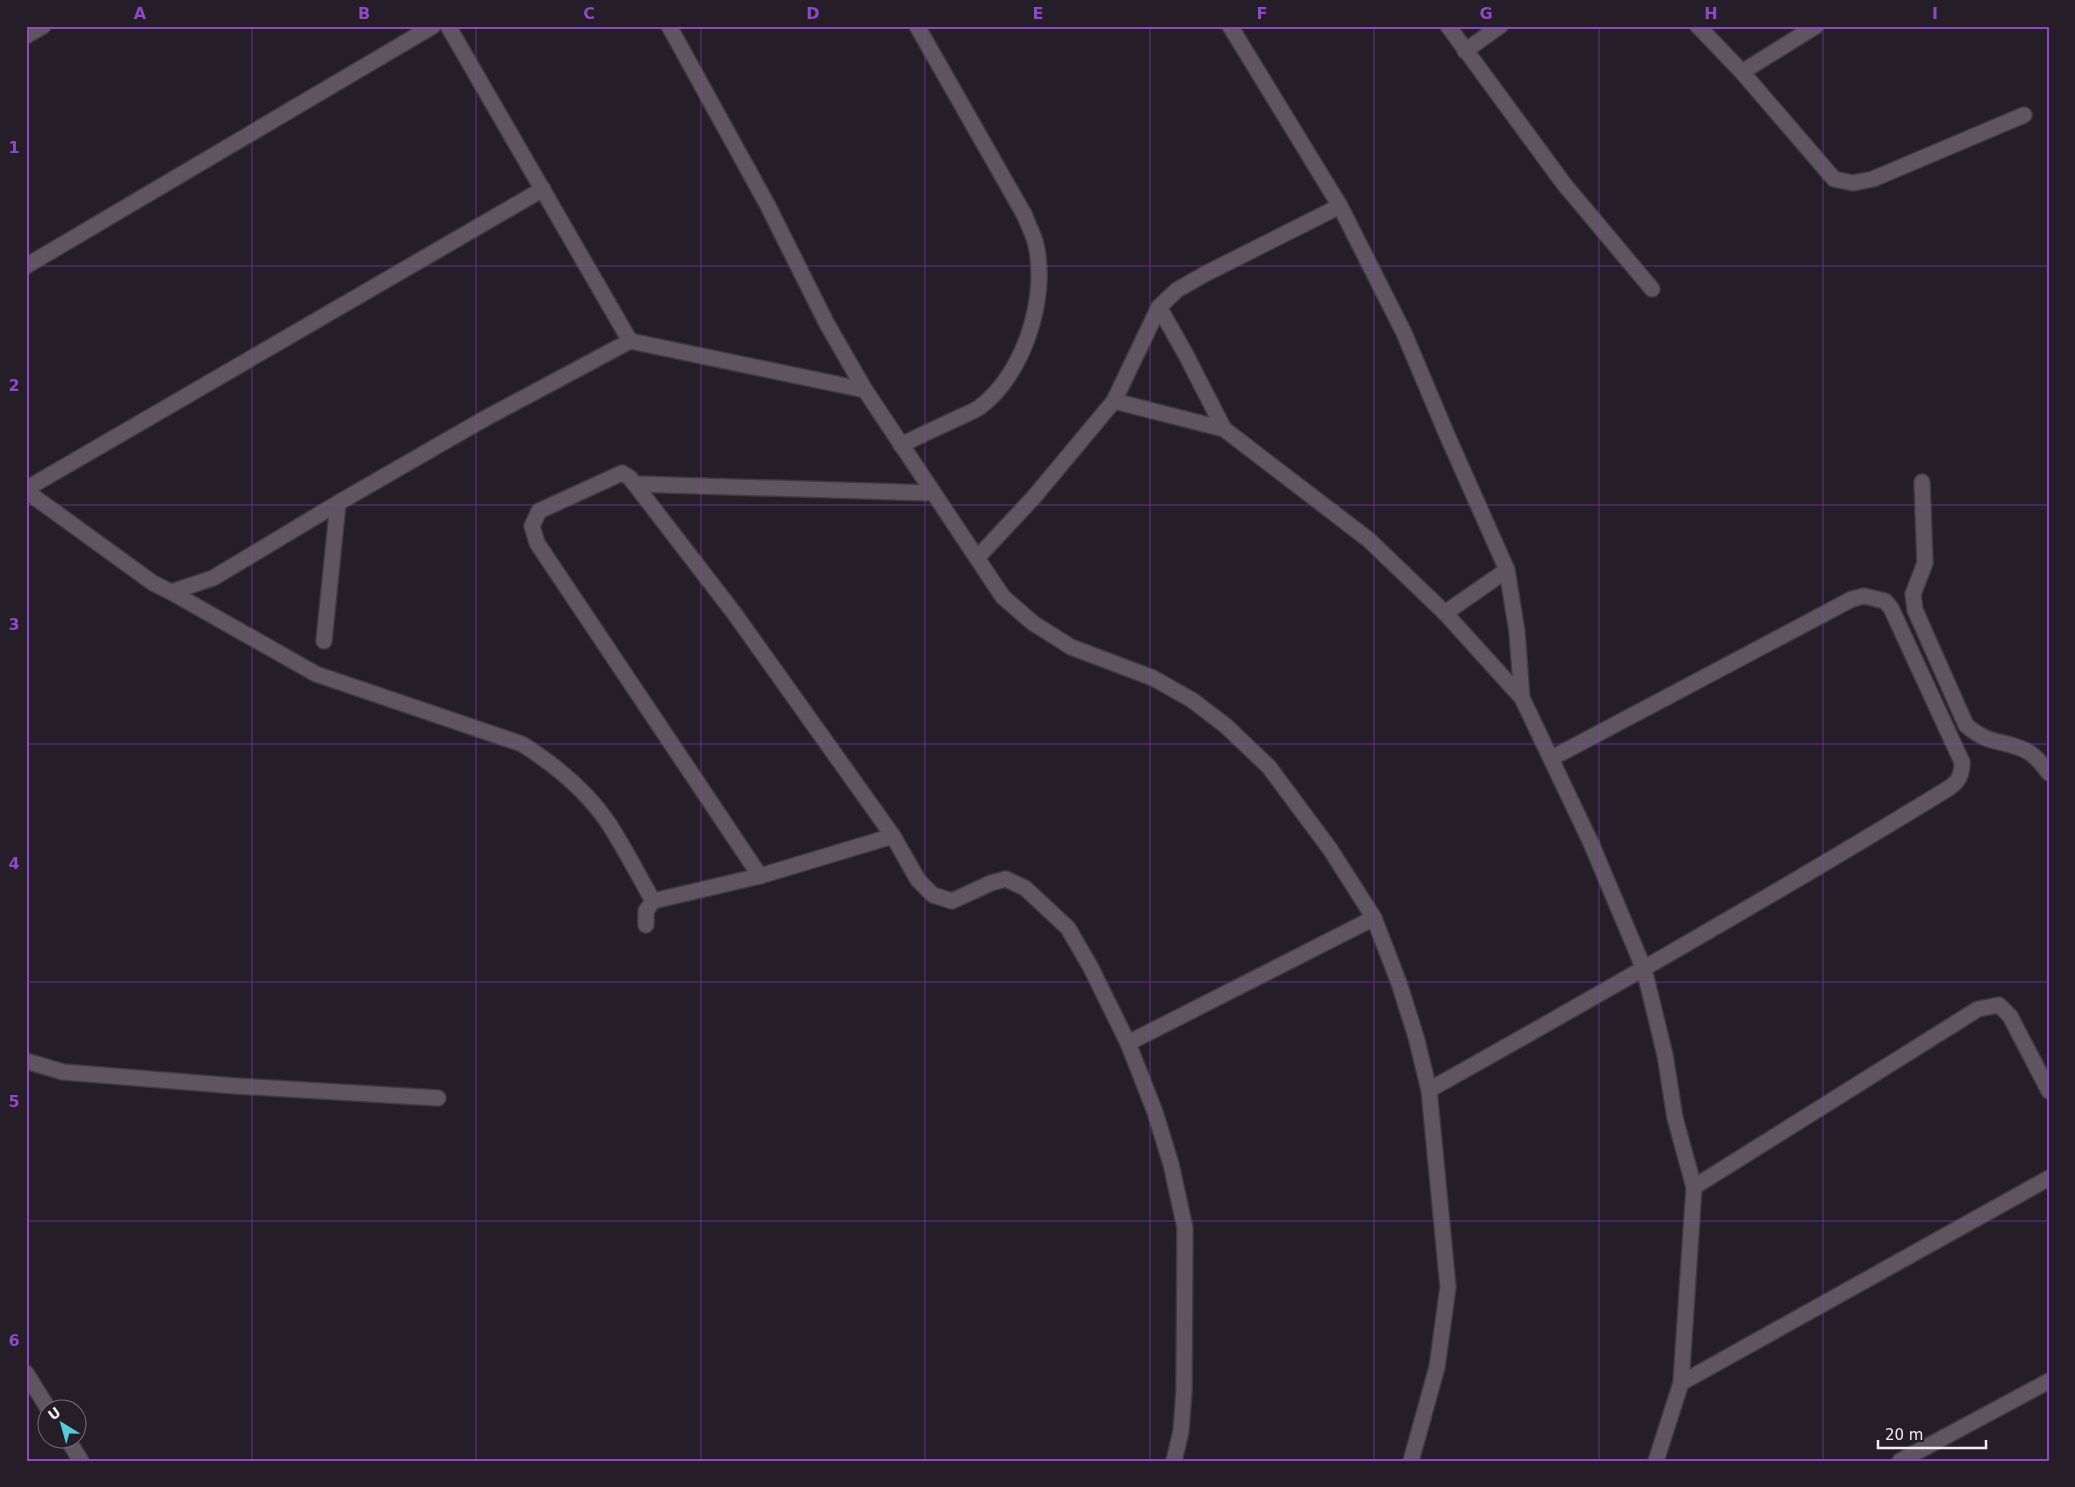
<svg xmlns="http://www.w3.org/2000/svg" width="2075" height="1487" font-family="'DejaVu Sans',sans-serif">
  <rect width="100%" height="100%" fill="#251d27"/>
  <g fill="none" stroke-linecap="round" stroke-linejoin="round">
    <!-- minor casing -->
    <g stroke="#403942" stroke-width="18">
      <g id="minor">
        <path d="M669,26L768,206L827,324L865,390L1003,597L1033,623L1071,647L1153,678L1192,700L1226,726L1269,767L1330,849L1374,918L1399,983L1416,1037L1429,1090L1448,1287L1437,1367L1411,1461"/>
        <path d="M1230,26L1340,206L1404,333L1447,435L1507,570L1517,632L1522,698L1591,843L1644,969L1665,1055L1675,1118L1694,1187L1681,1383L1656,1461"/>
        <path d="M1448,26L1564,184L1652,289"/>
        <path d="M1698,26L1742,72L1834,179L1853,183L1873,179L2024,115"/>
        <path d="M26,36L43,26"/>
        <path d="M1465,51L1500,26"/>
        <path d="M1742,72L1816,26"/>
        <path d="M26,266L433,26"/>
        <path d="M1159,307L1186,355L1224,429"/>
        <path d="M630,341L865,390"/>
        <path d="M1114,401L1224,429L1369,540L1445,613L1522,698"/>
        <path d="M901,445C919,436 938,427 956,419C964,415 973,412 980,407C1024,374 1048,298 1036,245C1034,235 1028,225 1025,216L917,26"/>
        <path d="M1922,482L1925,563L1913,594L1915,610L1966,725C1990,747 2008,739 2030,753C2038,758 2043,766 2049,773"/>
        <path d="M635,484L932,493"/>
        <path d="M26,489L543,189"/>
        <path d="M26,491L153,583L171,592L213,578L338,503L484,419L630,341L448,26"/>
        <path d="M977,558L1034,497L1114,401L1159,307L1177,290L1205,274L1340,206"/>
        <path d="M171,592L316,674L522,744C555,765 587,791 609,824C625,849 639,876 653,901"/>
        <path d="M1445,613L1507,570"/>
        <path d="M324,641L338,503"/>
        <path d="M760,876L537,543L532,526L539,511L622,473L630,478L734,613L893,836"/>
        <path d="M646,925V911L653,901L760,876L893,836L918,880L933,895L952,901L991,883L1006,879L1025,888L1068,928L1090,966L1128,1043L1374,918"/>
        <path d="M1128,1043L1155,1112L1171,1164L1185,1228L1184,1391L1181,1431L1174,1461"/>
        <path d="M26,1061L63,1072L236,1086L438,1098"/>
        <path d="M1429,1090C1604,992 1778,893 1949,788C1959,781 1962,775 1962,762L1891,608L1885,601L1864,596L1852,599L1552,758"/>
        <path d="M1694,1187L1978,1009L1999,1005L2010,1016L2049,1091"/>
        <path d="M26,1373L49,1410"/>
        <path d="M1681,1383L2049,1178"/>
        <path d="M68,1440L81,1461"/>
        <path d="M1900,1461L2049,1381"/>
      </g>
    </g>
    <!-- minor -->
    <use href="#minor" stroke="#5e5561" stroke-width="15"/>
  </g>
  <!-- grid -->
  <path fill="none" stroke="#8d49c7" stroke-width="1" stroke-opacity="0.55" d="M252,26V1461M476,26V1461M701,26V1461M925,26V1461M1150,26V1461M1374,26V1461M1599,26V1461M1823,26V1461M26,266H2049M26,505H2049M26,744H2049M26,982H2049M26,1221H2049"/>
  <!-- border -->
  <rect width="2075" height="1487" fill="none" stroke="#251d27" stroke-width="55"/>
  <!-- north arrow -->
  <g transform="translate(62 1424) rotate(323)"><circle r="24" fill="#251d27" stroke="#776f78"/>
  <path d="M0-4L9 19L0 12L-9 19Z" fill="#53cbdb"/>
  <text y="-8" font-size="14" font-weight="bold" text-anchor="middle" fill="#f1ebf2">U</text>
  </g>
  <!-- scale -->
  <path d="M1878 1440v8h108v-8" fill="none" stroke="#f1ebf2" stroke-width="2.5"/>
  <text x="1885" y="1440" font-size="15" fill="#f1ebf2" stroke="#251d27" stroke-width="4" paint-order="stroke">20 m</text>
  <rect x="28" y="28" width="2020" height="1432" fill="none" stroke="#8d49c7" stroke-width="2"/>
  <g font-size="16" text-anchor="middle" font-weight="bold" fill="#8d49c7">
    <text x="140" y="19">A</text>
    <text x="364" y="19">B</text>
    <text x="589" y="19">C</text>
    <text x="813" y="19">D</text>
    <text x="1038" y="19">E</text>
    <text x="1262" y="19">F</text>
    <text x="1486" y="19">G</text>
    <text x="1711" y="19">H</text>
    <text x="1935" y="19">I</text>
    <text x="14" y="153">1</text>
    <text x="14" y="391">2</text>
    <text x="14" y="630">3</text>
    <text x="14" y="869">4</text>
    <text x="14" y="1107">5</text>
    <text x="14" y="1346">6</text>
  </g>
</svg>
